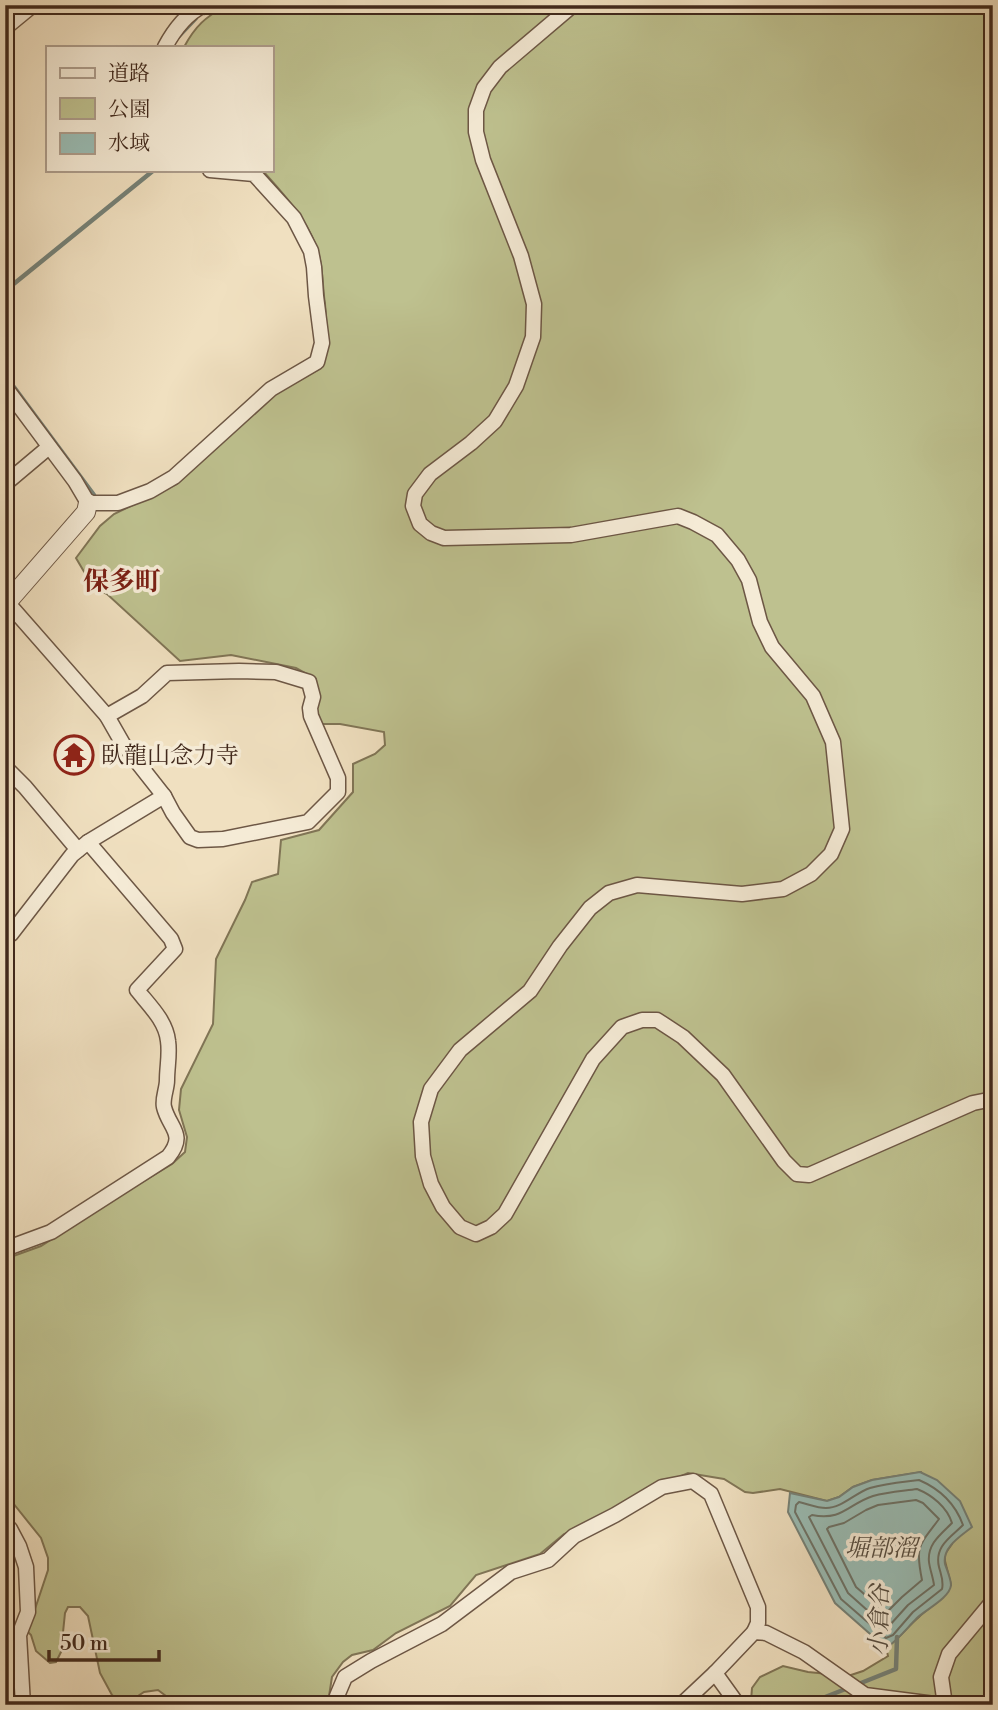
<svg xmlns="http://www.w3.org/2000/svg" width="998" height="1710" font-family="'Libre Bodoni','Noto Serif JP',serif">
  <rect width="100%" height="100%" fill="#f0e0c0"/>
  <filter id="stains"><feTurbulence type="fractalNoise" baseFrequency=".00286" numOctaves="4"/><feColorMatrix values="0 0 0 0 .2 0 0 0 0 .09 0 0 0 0 .02 0 0 0 .5 -.17"/></filter>
  <radialGradient id="worn" r=".72"><stop offset=".6" stop-color="#630" stop-opacity="0"/><stop offset="1" stop-color="#630" stop-opacity=".3"/></radialGradient>
  <!-- green -->
  <path fill="#bec18f" stroke="#807556" stroke-width="2" d="M226,5H993V1705H753L751,1701L752,1688L760,1677L783,1666L808,1672L848,1676L863,1671L888,1656L886,1648C899,1639 907,1627 919,1617C930,1606 945,1600 951,1585L945,1561V1554L952,1544L921,1472L872,1480L853,1487L839,1497L827,1501L780,1489L753,1493L745,1492L724,1479L688,1473L649,1490L609,1516L564,1534L540,1554L476,1575L450,1606L396,1633L373,1650L352,1655L343,1662L332,1677L329,1696L330,1705H178L158,1690L144,1692L129,1702H122L112,1695L100,1673L88,1616L80,1607H68L65,1613L61,1652L56,1662L50,1663L36,1651L31,1635L26,1630L34,1612L48,1570V1558L41,1538L5,1493V1259L41,1246L111,1201L172,1164L185,1152L187,1137L179,1110L181,1089L213,1024L216,959L245,900L252,882L278,874L281,840L319,830L353,792V764L375,754L385,745L384,732L340,724H317L316,679L296,668L231,655L180,661L107,594L93,587L76,558L100,526L114,514L177,484L211,450L275,394L321,368C328,345 327,327 325,304C323,291 323,278 321,265C315,227 287,198 262,170H271V47H184C196,25 205,18 226,5Z"/>
  <!-- water -->
  <path fill="#9abdb5" stroke="#768278" stroke-width="2" d="M920,1472L937,1480L960,1501L972,1527C961,1536 942,1547 945,1564C947,1570 951,1579 951,1585C950,1598 925,1610 917,1618C906,1629 898,1640 886,1648L835,1603L788,1512L790,1493L827,1501L839,1497L853,1487L872,1480Z"/>
  <g fill="none" stroke-linecap="round" stroke-linejoin="round">
    <!-- shore -->
    <g stroke="#6e7368" stroke-width="2">
      <path d="M919,1480C940,1489 955,1503 963,1525C951,1537 934,1546 939,1567C941,1575 944,1581 942,1589L913,1612L893,1635L886,1638L841,1599L795,1512L796,1505L799,1502C808,1504 817,1508 826,1508C842,1508 855,1493 870,1488C886,1483 903,1482 919,1480Z"/>
      <path d="M917,1489C932,1495 947,1507 952,1523C941,1534 927,1544 929,1562C930,1570 933,1577 934,1585L908,1605L889,1626L886,1627L848,1593L809,1517L812,1515C843,1521 848,1504 873,1496C887,1492 903,1491 917,1489Z"/>
      <path d="M916,1500L923,1503L939,1519C919,1546 915,1545 922,1580L902,1597L888,1611L885,1612L856,1587L827,1529L829,1527L844,1523L866,1510L878,1505Z"/>
    </g>
    <!-- stream -->
    <g stroke="#768278" stroke-width="4.5">
      <path d="M204,13L218,5"/>
      <path d="M178,37L196,18"/>
      <path d="M5,291L154,170"/>
      <path d="M5,375L94,495V499"/>
      <path d="M856,1685L896,1669L897,1637"/>
      <path d="M805,1705L848,1688"/>
    </g>
    <!-- minor casing -->
    <g stroke="#6d5745" stroke-width="17">
      <g id="minor">
        <path d="M573,5L500,67L484,88L476,110V132L483,160L521,256L534,304L533,337L516,386L495,421L471,443L430,474L415,494L413,506L420,524L431,533L444,538L571,535L678,516L693,522L717,535L738,560L749,580L760,622L772,647L813,696L833,742L842,829L831,854L811,874L783,889L742,894L637,885L609,893L590,908L560,946L530,991L460,1050L431,1089L421,1122L423,1156L431,1184L443,1207L460,1227L476,1234L491,1227L505,1214L593,1059L622,1027L642,1020H657L683,1037L723,1075L784,1161L797,1174L809,1175L973,1103L993,1099"/>
        <path d="M5,28L33,5"/>
        <path d="M165,47C174,30 186,14 204,5"/>
        <path d="M5,387L75,481L88,503H118L150,491L174,477L271,389L317,362L322,343L316,296L314,267L311,251L294,218L254,174L210,170"/>
        <path d="M5,484L49,447"/>
        <path d="M107,716L142,696L167,673L239,671L276,672L309,682L313,697L310,708L311,716L338,778V792L308,822L223,839L198,840L190,837L173,813L164,796"/>
        <path d="M5,767L25,787L78,850"/>
        <path d="M5,938L11,934L72,855L88,842L164,796L123,744L107,716L7,602"/>
        <path d="M5,1249L51,1232L168,1157C187,1134 169,1128 164,1107C162,1099 167,1089 167,1080C167,1067 170,1054 168,1041C166,1021 149,1005 137,990L175,949L171,939L88,842"/>
        <path d="M5,1524L10,1529L19,1546L26,1567L28,1612L19,1635L23,1705"/>
        <path d="M715,1673L738,1705"/>
        <path d="M339,1705L337,1696L345,1677L371,1661L442,1624L511,1572L548,1560L574,1536L615,1515L662,1487L693,1481L711,1494L758,1607V1623L754,1632"/>
        <path d="M681,1705L715,1673L754,1632L766,1633L804,1652L865,1695L942,1705"/>
        <path d="M945,1705L941,1677L949,1654L993,1601"/>
      </g>
    </g>
    <!-- tertiary casing -->
    <g stroke="#6d5745" stroke-width="20">
      <path id="tertiary" d="M5,605L86,512L88,503"/>
    </g>
    <!-- minor -->
    <use href="#minor" stroke="#f5ebd6" stroke-width="14"/>
    <!-- tertiary -->
    <use href="#tertiary" stroke="#f5ebd6" stroke-width="18"/>
  </g>
  <!-- icons -->
  <defs>
    <g id="temple-ring" transform="scale(2.0125)"><circle r="9.5" fill="#f5ebd6" stroke="#8f2418" stroke-width="1.5"/><path d="M0-6L5-2H3V0L6.5 2.5H4V6H1.5V3h-3V6H-4V2.5H-6.5L-3 0V-2H-5Z" fill="#8f2418"/></g>
  </defs>
  <g fill-rule="evenodd">
    <use href="#temple-ring" x="74" y="755"/>
  </g>
  <g text-anchor="middle" stroke-width="7" stroke-linejoin="round" paint-order="stroke">
    <!-- poi labels -->
    <g font-size="23" fill="#41291c" stroke="#f5ebd6" text-anchor="start">
      <text x="101" y="763">臥龍山念力寺</text>
    </g>
    <!-- water labels -->
    <g font-size="24" font-style="italic" fill="#574e42" stroke="#f5ebd6">
      <text x="881" y="1556">堀部溜</text>
      <text transform="translate(879 1620) rotate(-89)" y="8">小倉谷</text>
    </g>
    <!-- quarter labels -->
    <g font-size="26" font-weight="bold" fill="#7a1f14" stroke="#f5ebd6">
      <text x="122" y="590">保多町</text>
    </g>
  </g>
  <!-- margin -->
  <rect width="998" height="1710" fill="none" stroke="#f0e0c0" stroke-width="28"/>
  <rect x="7" y="7" width="984" height="1696" fill="none" stroke="#41291c" stroke-width="3.5"/>
  <rect x="14" y="14" width="970" height="1682" fill="none" stroke="#41291c" stroke-width="2"/>
  <!-- legend -->
  <rect x="46" y="46" width="228" height="126" fill="#f5ebd6" stroke="#ad9d8c" stroke-width="2"/>
  <rect x="60" y="68" width="35" height="10" fill="#f5ebd6" stroke="#ad9d8c" stroke-width="2"/>
  <text x="108" y="80" font-size="21" fill="#41291c">道路</text>
  <rect x="60" y="98" width="35" height="21" fill="#bec18f" stroke="#ad9d8c" stroke-width="2"/>
  <text x="108" y="116" font-size="21" fill="#41291c">公園</text>
  <rect x="60" y="133" width="35" height="21" fill="#9abdb5" stroke="#ad9d8c" stroke-width="2"/>
  <text x="108" y="150" font-size="21" fill="#41291c">水域</text>
  <!-- scale -->
  <path d="M49 1650v10h110v-10" fill="none" stroke="#41291c" stroke-width="3.5"/>
  <text x="60" y="1650" font-size="21" fill="#41291c" stroke="#f5ebd6" stroke-width="5" paint-order="stroke">50 m</text>
  <rect width="100%" height="100%" filter="url(#stains)"/>
  <rect width="100%" height="100%" fill="url(#worn)"/>
</svg>
